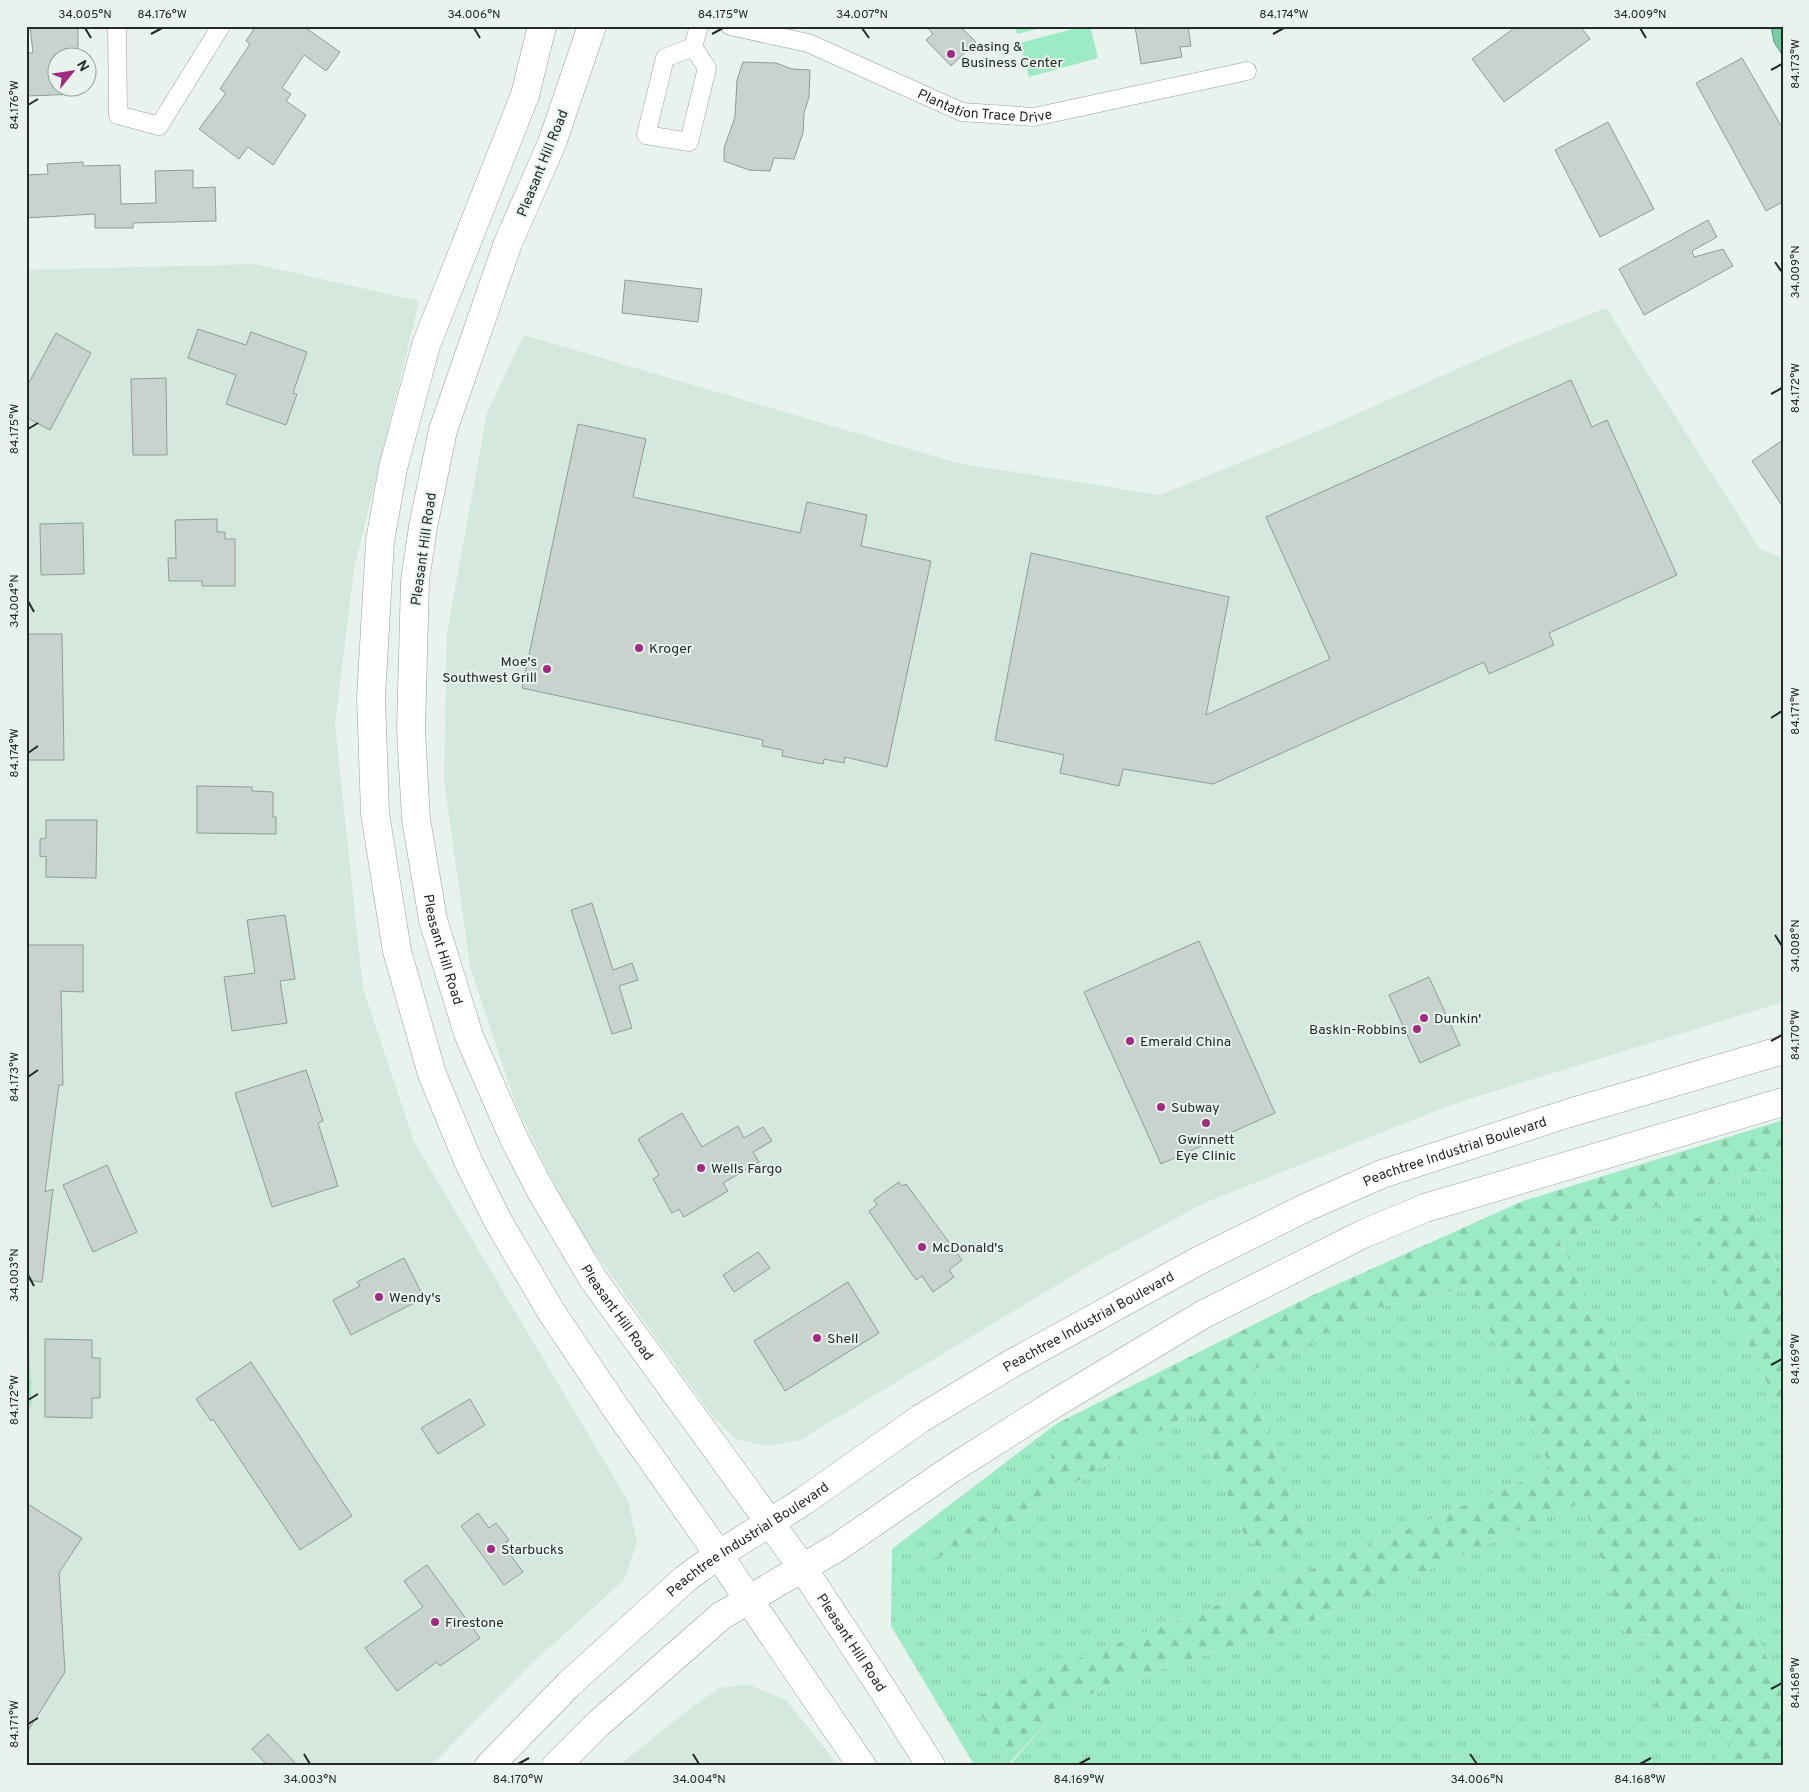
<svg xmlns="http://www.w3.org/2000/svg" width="1809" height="1792" font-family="Overpass,sans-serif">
  <defs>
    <pattern id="grass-tufts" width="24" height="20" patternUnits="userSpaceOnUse" patternTransform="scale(1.25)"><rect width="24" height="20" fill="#9cebc4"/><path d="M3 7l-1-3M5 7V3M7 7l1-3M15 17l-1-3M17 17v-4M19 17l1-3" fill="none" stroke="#86caa8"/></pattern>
    <pattern id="forest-firs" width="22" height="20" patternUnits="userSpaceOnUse" patternTransform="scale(1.25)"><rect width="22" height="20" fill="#9cebc4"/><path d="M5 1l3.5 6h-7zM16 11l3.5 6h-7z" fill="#86caa8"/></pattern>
  </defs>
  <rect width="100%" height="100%" fill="#e7f3ec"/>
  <!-- built -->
  <g fill="#d4e8dd">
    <path d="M255,264L419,301L354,569L335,725L363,989L414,1142L628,1501L637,1542L624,1580L531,1664L431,1766H26V1412L32,1404L29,1342L26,1339V270Z"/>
    <path d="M1606,308L1760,549L1783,558V1002L1456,1103L1204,1203L1090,1265L800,1440L767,1446L736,1439L713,1417L573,1222L516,1105L470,966L444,780L447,632L487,413L524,335L957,463L1160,495L1323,429L1502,349Z"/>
    <path d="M747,1684L786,1700L839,1766H618L692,1707L720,1688Z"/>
  </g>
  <!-- grass -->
  <g fill="url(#grass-tufts)">
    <path d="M1783,1163V1277L1751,1209L1689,1221L1783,1416V1689L1559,1242L1713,1184Z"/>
    <path d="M1471,1287L1551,1469L1307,1571L974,1698L1007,1766H975L891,1626L892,1549L1056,1424L1050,1475L914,1559L959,1553L1193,1411L1247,1542L1307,1538L1246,1374L1376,1308Z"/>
    <path d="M1583,1502L1625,1634L1660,1635L1707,1731L1732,1717L1733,1743L1703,1766H1009L1052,1716L1102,1688L1312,1621Z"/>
  </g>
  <!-- forest -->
  <g fill="url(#forest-firs)">
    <path d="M1783,1120V1163L1713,1184L1559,1242L1783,1689V1766H1703L1732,1743V1718L1707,1731L1654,1705L1660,1635L1625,1634L1583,1502L1312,1621L1102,1688L1052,1716L1007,1766L973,1698L1307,1571L1551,1469L1471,1287L1376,1308L1246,1374L1307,1538L1283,1555L1247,1542L1193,1411L959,1553L913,1560L1049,1475L1056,1424L1309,1297L1523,1201Z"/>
    <path d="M1751,1209L1783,1277V1416L1688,1220Z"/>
    <path d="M26,1339L29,1341L32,1404L26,1412Z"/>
  </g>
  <!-- pitch -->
  <g fill="#9cebc4">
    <path d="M1015,26H1048L1017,34Z"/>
    <path d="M1084,26H1090L1098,58L1029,77L1020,43Z"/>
  </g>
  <!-- water -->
  <path fill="#78cda5" stroke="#5f9c7f" d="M1771,26H1783V56L1774,42Z"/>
  <!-- building -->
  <g fill="#c7d3cc" stroke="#909c95">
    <path d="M30,26H78V58H58V88H79V94L27,96L26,53H33Z"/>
    <path d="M256,26H303L340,52L326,71L304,55L282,88L291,94L286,101L306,115L273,165L248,147L239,159L199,129L226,93L220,89L250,44L246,41Z"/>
    <path d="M926,26H960L976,42L951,66L926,40L933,34Z"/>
    <path d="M1135,26H1188L1191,46L1180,47L1182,57L1141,64Z"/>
    <path d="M1517,26H1580L1590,39L1504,102L1472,59Z"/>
    <path d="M1742,58L1783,129V202L1766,211L1696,83Z"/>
    <path d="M743,62L776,63L792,69L810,70L809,97L804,113L803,133L794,159L774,158L770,171L749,170L724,161V148L735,117L737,80Z"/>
    <path d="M1608,122L1654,209L1600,237L1555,150Z"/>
    <path d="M83,162V166L120,165L121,204L156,203L155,171L193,170V188L215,187L216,221L133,223V228H95V214L26,218V175L48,174L47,164Z"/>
    <path d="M1708,220L1717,237L1692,251L1694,257L1723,249L1733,266L1644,315L1619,269Z"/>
    <path d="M625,280L702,289L698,322L622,313Z"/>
    <path d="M198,329L246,345L251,332L307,352L293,393L297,394L286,425L226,404L236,375L188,358Z"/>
    <path d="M56,333L91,353L50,430L26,417V388Z"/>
    <path d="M166,378L167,455H133L131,379Z"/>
    <path d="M1571,380L1592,427L1607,420L1677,575L1549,633L1554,645L1489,674L1484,662L1213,784L1123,769L1119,786L1060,773L1064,755L995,740L1031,553L1229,597L1206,715L1330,659L1266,517Z"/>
    <path d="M578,424L646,439L633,497L800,533L807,502L867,515L861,546L931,561L887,767L845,757L844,763L824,759L823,764L782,756L783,750L762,746L763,740L522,688Z"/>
    <path d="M1783,440V507L1752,461Z"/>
    <path d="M217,519V532H225V539H235V586H202V581H169L168,558H176L175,520Z"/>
    <path d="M83,523L84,574L41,575L40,524Z"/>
    <path d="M26,634H62L64,760H26Z"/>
    <path d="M197,786L252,787V791L273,792V817H276V834L197,833Z"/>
    <path d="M46,820H97L96,878L46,877V856L40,857V839L46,838Z"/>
    <path d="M592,903L613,970L632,963L638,980L619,986L632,1028L612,1034L571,910Z"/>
    <path d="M285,915L295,979L280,981L287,1023L232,1031L224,977L255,973L247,920Z"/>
    <path d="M1199,941L1275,1113L1161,1164L1084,992Z"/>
    <path d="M26,945H83V992L61,991L63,1085H59L45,1192L53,1189L42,1282L26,1280Z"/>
    <path d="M1429,977L1460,1045L1420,1063L1389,995Z"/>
    <path d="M306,1070L323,1121L318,1123L338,1186L272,1207L235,1093Z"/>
    <path d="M682,1113L702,1147L738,1126L744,1138L763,1127L772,1141L753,1152L759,1162L723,1183L728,1191L684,1217L679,1209L672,1213L653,1179L659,1175L638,1139Z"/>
    <path d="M107,1165L137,1232L93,1252L63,1185Z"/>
    <path d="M899,1182L902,1186L906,1184L962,1260L949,1270L954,1277L933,1292L922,1276L916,1280L869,1211L877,1205L874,1200Z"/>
    <path d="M758,1252L770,1268L734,1292L723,1275Z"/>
    <path d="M404,1258L423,1296L417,1299L418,1301L351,1335L333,1300L360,1286L357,1282Z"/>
    <path d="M848,1282L879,1333L785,1391L754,1341Z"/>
    <path d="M45,1339L92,1340V1358H100V1398H92V1418L45,1417Z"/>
    <path d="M251,1362L352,1516L300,1550L213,1419L211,1421L196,1399Z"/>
    <path d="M470,1399L485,1425L438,1454L421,1428Z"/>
    <path d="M26,1503L82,1538L59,1573L65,1672L26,1734Z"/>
    <path d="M478,1513L489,1528L496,1523L509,1540L503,1545L523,1572L504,1585L461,1526Z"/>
    <path d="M427,1565L480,1638L440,1666L437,1662L397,1691L365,1648L423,1607L404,1581Z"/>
    <path d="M268,1734L298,1766H268L252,1749Z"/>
  </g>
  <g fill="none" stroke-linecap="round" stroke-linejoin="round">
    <!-- street casing -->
    <g stroke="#96a19b" stroke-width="19">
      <g id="street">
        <path d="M117,26L118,115L159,126L221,26"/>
        <path id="s1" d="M730,26L808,43L962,112L1034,117L1247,71"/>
        <path d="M693,47L707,68L689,142L646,135L665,58L693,47L699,26"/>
      </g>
    </g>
    <!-- highway casing -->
    <g stroke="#96a19b" stroke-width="29">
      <g id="highway">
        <path d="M542,26L525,95L426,345L393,468L380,541L371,697L375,813L397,951L432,1074L468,1161L499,1223L552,1313L615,1407L698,1525L862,1766"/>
        <path id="s2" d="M592,26L552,143L508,243L443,430L423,527L415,581L411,730L416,819L433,920L469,1036L514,1139L542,1193L593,1279L802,1567L885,1693L931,1766"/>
        <path id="s3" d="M489,1766L569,1684L685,1579L718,1555L804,1501L920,1419L1011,1364L1198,1261L1307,1207L1382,1174L1566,1114L1783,1050"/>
        <path d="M556,1766L598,1724L721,1616L838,1547L950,1470L1054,1404L1204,1314L1363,1234L1425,1208L1783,1102"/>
      </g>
    </g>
    <!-- street -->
    <use href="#street" stroke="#fff" stroke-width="18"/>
    <!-- highway -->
    <use href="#highway" stroke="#fff" stroke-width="28"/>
  </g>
  <!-- ticks -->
  <path fill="none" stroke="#252a27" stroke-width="2" d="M85,28L91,38M474,28L480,38M862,28L869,38M1640,28L1646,38M151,34L162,28M712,34L723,28M1273,34L1284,28M1771,70L1782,64M28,105L38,99M1775,262L1782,272M1771,394L1782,388M28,429L38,423M28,601L34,612M1771,718L1782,711M28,753L38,746M1775,935L1782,946M1771,1041L1782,1035M28,1077L38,1070M28,1275L34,1286M1771,1365L1782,1359M28,1400L38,1394M1771,1689L1782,1683M28,1724L38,1718M304,1754L310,1764M693,1754L699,1764M1470,1754L1477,1764M518,1764L529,1758M1079,1764L1090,1758M1640,1764L1651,1758"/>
  <!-- markers -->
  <g fill="#a32a80" stroke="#e7f3ec" stroke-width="2">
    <circle cx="951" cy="54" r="5"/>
    <circle cx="639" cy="648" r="5"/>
    <circle cx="547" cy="669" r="5"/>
    <circle cx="1424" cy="1018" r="5"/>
    <circle cx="1417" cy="1029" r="5"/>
    <circle cx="1130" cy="1041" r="5"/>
    <circle cx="1161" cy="1107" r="5"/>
    <circle cx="1206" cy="1123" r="5"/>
    <circle cx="701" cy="1168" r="5"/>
    <circle cx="922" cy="1247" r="5"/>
    <circle cx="379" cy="1297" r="5"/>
    <circle cx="817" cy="1338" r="5"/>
    <circle cx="491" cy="1549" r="5"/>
    <circle cx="435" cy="1622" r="5"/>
  </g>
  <g text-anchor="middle" stroke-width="4" stroke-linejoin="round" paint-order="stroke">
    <!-- poi labels -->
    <g font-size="14" fill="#252a27" stroke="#e7f3ec" text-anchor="start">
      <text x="961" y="51">Leasing &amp;<tspan x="961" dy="16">Business Center</tspan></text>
      <text x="649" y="653">Kroger</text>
      <text x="537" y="666" text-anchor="end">Moe's<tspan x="537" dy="16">Southwest Grill</tspan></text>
      <text x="1434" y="1023">Dunkin'</text>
      <text x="1407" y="1034" text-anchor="end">Baskin-Robbins</text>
      <text x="1140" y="1046">Emerald China</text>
      <text x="1171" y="1112">Subway</text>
      <text x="1206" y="1144" text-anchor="middle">Gwinnett<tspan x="1206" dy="16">Eye Clinic</tspan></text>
      <text x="711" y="1173">Wells Fargo</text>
      <text x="932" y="1252">McDonald's</text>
      <text x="389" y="1302">Wendy's</text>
      <text x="827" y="1343">Shell</text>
      <text x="501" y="1554">Starbucks</text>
      <text x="445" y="1627">Firestone</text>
    </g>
    <!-- street labels -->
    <g font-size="14" fill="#252a27" stroke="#e7f3ec">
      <text dy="5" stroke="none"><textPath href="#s1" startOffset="270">Plantation Trace Drive</textPath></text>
      <text transform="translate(542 163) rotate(-68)" y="5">Pleasant Hill Road</text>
      <text transform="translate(423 549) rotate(-82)" y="5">Pleasant Hill Road</text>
      <text dy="5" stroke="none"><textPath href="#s2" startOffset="956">Pleasant Hill Road</textPath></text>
      <text dy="5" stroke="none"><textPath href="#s3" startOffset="1155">Peachtree Industrial Boulevard</textPath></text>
      <text dy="5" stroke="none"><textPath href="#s2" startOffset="1361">Pleasant Hill Road</textPath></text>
      <text dy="5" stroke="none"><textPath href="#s3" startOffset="750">Peachtree Industrial Boulevard</textPath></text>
      <text dy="5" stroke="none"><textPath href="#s3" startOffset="345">Peachtree Industrial Boulevard</textPath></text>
      <text dy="5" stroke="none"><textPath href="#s2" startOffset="1766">Pleasant Hill Road</textPath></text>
    </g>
  </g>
  <!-- border -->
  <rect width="1809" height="1792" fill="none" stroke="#e7f3ec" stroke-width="55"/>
  <!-- north arrow -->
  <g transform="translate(72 72) rotate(60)"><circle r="24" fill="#e7f3ec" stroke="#99a39d"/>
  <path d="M0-4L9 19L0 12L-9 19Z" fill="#a32a80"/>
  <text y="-8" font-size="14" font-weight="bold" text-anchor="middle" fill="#252a27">N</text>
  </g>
  <rect x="28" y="28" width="1754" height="1736" fill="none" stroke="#252a27" stroke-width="2"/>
  <g font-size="12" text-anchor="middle" fill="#252a27">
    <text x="85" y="18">34.005°N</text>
    <text x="162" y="18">84.176°W</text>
    <text x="474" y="18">34.006°N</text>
    <text x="723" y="18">84.175°W</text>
    <text x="862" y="18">34.007°N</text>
    <text x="1284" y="18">84.174°W</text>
    <text x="1640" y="18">34.009°N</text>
    <text transform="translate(1795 64) rotate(-90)" y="4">84.173°W</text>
    <text transform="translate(14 105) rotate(-90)" y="4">84.176°W</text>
    <text transform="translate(1795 272) rotate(-90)" y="4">34.009°N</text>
    <text transform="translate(1795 388) rotate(-90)" y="4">84.172°W</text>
    <text transform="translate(14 429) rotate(-90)" y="4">84.175°W</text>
    <text transform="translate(14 601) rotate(-90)" y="4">34.004°N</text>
    <text transform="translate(1795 711) rotate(-90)" y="4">84.171°W</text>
    <text transform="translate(14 753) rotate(-90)" y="4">84.174°W</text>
    <text transform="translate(1795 946) rotate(-90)" y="4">34.008°N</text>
    <text transform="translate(1795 1035) rotate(-90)" y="4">84.170°W</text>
    <text transform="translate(14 1077) rotate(-90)" y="4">84.173°W</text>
    <text transform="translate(14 1275) rotate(-90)" y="4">34.003°N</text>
    <text transform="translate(1795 1359) rotate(-90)" y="4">84.169°W</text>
    <text transform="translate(14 1400) rotate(-90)" y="4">84.172°W</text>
    <text transform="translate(1795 1683) rotate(-90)" y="4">84.168°W</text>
    <text transform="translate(14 1724) rotate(-90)" y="4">84.171°W</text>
    <text x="310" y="1783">34.003°N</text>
    <text x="518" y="1783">84.170°W</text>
    <text x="699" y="1783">34.004°N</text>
    <text x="1079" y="1783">84.169°W</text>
    <text x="1477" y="1783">34.006°N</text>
    <text x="1640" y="1783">84.168°W</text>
  </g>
</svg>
